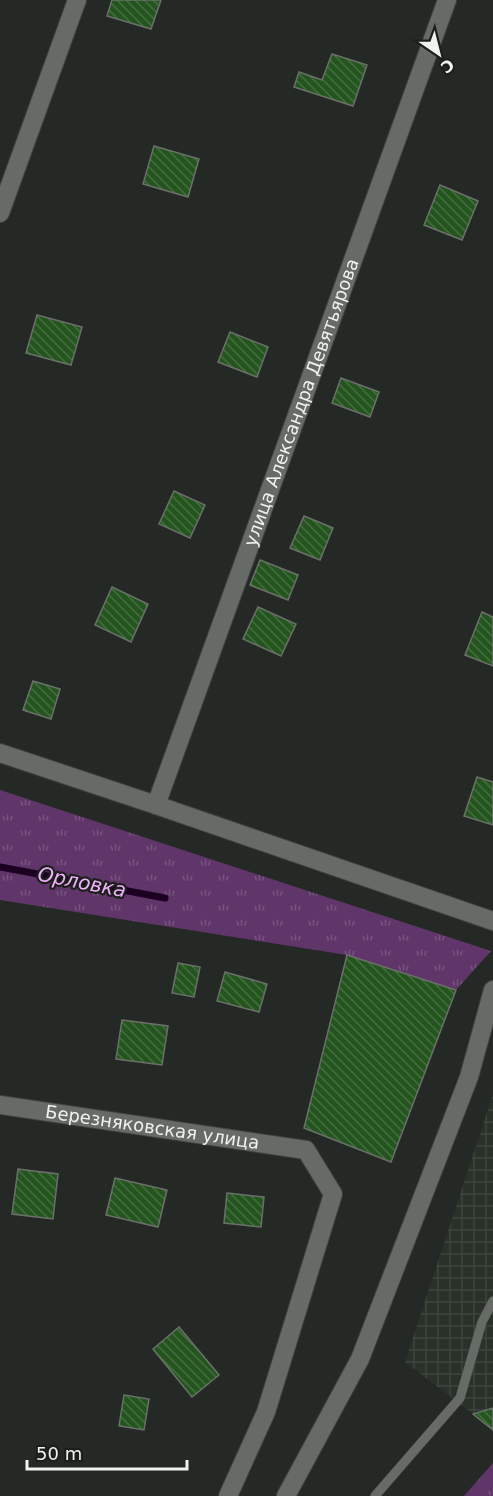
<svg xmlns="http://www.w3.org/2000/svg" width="493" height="1496" font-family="'DejaVu Sans',sans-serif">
  <defs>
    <pattern id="industrial-grid" width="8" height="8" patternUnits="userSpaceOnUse" patternTransform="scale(1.5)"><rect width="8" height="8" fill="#293128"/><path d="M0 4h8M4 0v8" fill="none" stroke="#3e453d"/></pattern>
    <pattern id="grass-tufts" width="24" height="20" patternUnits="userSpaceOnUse" patternTransform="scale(1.5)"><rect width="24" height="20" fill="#603569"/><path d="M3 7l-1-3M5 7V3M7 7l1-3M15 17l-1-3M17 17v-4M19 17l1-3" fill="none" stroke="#77537f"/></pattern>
    <pattern id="building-back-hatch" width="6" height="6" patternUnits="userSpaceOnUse" patternTransform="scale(1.5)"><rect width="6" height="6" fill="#25551f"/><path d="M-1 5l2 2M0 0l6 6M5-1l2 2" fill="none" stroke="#456e40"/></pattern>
  </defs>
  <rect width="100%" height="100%" fill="#252925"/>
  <!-- industrial -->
  <path fill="url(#industrial-grid)" d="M493,1094V1429L405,1362Z"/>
  <!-- grass -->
  <g fill="url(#grass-tufts)">
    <path d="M0,790L491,951L456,990L347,955L0,900Z"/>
    <path d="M493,1463V1496H464Z"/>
  </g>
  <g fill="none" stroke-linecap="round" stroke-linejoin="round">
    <!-- stream -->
    <path stroke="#1b0021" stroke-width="7" d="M0,867L165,898"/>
  </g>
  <!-- building -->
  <g fill="url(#building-back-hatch)" stroke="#6b706a" stroke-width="1.5">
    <path d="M112,0H161L151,29L107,16Z"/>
    <path d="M332,54L367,65L353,106L294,87L299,72L322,80Z"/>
    <path d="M154,146L199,159L188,197L143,184Z"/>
    <path d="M440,185L478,201L462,240L424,225Z"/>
    <path d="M37,315L82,327L71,365L26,353Z"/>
    <path d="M230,332L268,347L257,377L218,362Z"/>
    <path d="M341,378L379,392L370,417L332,403Z"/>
    <path d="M174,491L205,505L190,538L159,524Z"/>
    <path d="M304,516L333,528L320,560L290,548Z"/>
    <path d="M260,560L298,575L288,600L250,585Z"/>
    <path d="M112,587L148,604L131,642L95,625Z"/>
    <path d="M258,607L296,624L281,656L243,639Z"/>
    <path d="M482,612L493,617V666L465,655Z"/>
    <path d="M33,681L60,689L51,719L23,710Z"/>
    <path d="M477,777L493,782V825L464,816Z"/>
    <path d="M347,955L456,990L391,1162L304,1128Z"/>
    <path d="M178,963L200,967L194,997L172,993Z"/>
    <path d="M225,972L267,984L259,1012L217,1001Z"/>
    <path d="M122,1020L168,1026L162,1065L116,1059Z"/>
    <path d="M18,1169L58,1174L53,1219L12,1214Z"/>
    <path d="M115,1178L167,1190L158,1227L106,1215Z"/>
    <path d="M227,1193L264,1197L261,1227L224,1223Z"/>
    <path d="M179,1327L219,1375L192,1397L153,1349Z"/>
    <path d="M124,1395L149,1399L144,1430L119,1426Z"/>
    <path d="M493,1408V1430L473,1414Z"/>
  </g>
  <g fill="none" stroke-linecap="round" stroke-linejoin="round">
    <!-- lane casing -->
    <g stroke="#404340" stroke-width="10">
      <path id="lane" d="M375,1496L460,1398L482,1322L493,1301"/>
    </g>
    <!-- street casing -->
    <g stroke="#404340" stroke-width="20">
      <g id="street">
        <path d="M0,213L77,0"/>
        <path d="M0,753L156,805L493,921"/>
        <path id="s1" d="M156,805L447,0"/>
        <path id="s2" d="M0,1105L306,1150L333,1194L266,1412L228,1496"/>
        <path d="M286,1496L360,1359L469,1077L493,990"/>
      </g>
    </g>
    <!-- lane -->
    <use href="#lane" stroke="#666b66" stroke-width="9"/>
    <!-- street -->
    <use href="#street" stroke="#666b66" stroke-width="18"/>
  </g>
  <g text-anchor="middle" stroke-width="4.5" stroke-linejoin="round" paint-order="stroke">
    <!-- street labels -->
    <g font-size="18" fill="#eff2ef" stroke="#1c201b">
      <text dy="6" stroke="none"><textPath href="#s1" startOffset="428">улица Александра Девятьярова</textPath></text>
      <text dy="6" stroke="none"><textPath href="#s2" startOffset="154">Березняковская улица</textPath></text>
    </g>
    <!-- water labels -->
    <g font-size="20" font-style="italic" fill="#f2afff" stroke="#1c201b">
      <text transform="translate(82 882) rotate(11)" y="7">Орловка</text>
    </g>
  </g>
  <!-- north arrow -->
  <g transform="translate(439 54) rotate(145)" stroke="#1c201b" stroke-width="4.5" paint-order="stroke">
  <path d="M0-4.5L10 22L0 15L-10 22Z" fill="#eff2ef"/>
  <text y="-9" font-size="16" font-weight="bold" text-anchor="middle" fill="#eff2ef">С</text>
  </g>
  <!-- scale -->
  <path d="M27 1460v9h160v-9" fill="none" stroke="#eff2ef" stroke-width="3"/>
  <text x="36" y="1460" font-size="18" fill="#eff2ef" stroke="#1c201b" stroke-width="4.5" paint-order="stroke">50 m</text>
</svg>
